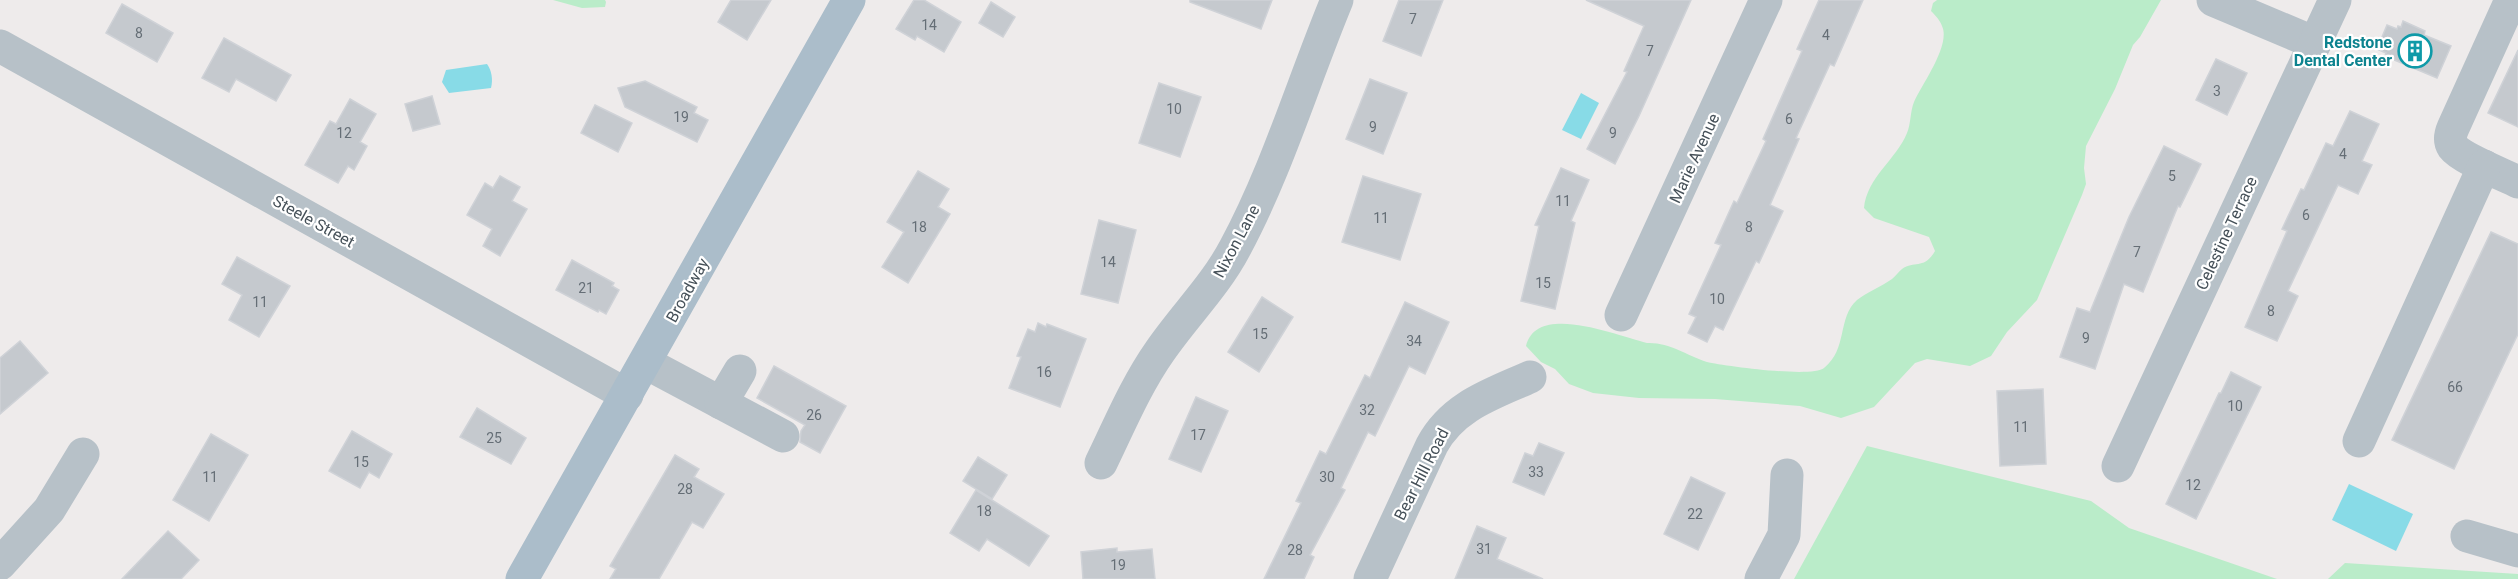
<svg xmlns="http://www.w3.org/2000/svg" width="2518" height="579" font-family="Roboto,sans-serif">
  <rect width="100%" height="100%" fill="#eeebeb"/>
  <!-- green -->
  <g fill="#baecc9">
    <path d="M553,0H605L606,2L605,7L582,8Z"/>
    <path d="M1937,0H2161L2140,37L2133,45L2115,89L2086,146L2084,168L2086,184L2082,195L2037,300L2007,332L1991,356L1970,366L1927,359L1915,363L1874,407L1841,418L1800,406L1715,399L1639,398L1593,393L1569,384L1555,369L1541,362L1526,346C1537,302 1617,336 1647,343C1669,342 1686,355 1707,362C1724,366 1812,378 1824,368C1848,349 1837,318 1857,300C1867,292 1881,287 1892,279C1896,276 1898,272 1902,269C1915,260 1924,270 1935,251L1929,237L1874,218L1864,208C1867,177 1896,160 1907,133C1911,124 1910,112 1914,102C1922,84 1951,45 1942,26C1940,20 1935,15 1931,11L1933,3Z"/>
    <path d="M1867,446L2091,501L2129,528L2277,579H1794Z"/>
    <path d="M2345,563L2518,574V579H2328Z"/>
  </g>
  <!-- water -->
  <g fill="#88dbe7">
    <path d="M487,64C492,71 493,80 491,88L449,93L442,82L446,70Z"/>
    <path d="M1581,93L1599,103L1581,139L1562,130Z"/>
    <path d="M2349,484L2413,514L2396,551L2332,520Z"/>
  </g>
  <!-- building -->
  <g fill="#c5c9ce" stroke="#cfd2d7" stroke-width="1.5">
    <path d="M731,0H771L747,40L718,22Z"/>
    <path d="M914,0H924L961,22L944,52L917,36L915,40L896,29Z"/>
    <path d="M1190,0H1272L1261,29L1190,2Z"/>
    <path d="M1399,0H1443L1421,56L1383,41Z"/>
    <path d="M1586,0H1691L1639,116L1615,164L1587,149L1627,72L1624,71L1644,26Z"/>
    <path d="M1819,0H1863L1834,66L1830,64L1796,138L1799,139L1770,205L1783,211L1759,263L1756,261L1723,330L1715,326L1707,342L1688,333L1696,317L1689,314L1721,245L1715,243L1734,201L1737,203L1766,141L1763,139L1802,51L1797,49Z"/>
    <path d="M991,2L1015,17L1003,37L979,23Z"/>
    <path d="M122,4L173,33L157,62L106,33Z"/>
    <path d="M2403,21L2425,31L2424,35L2451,46L2437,78L2385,56L2386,53L2377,49L2387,25L2397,29L2398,26L2401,27Z"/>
    <path d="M224,38L291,75L276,101L236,79L229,92L202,78Z"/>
    <path d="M2518,50V127L2488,113Z"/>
    <path d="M2216,59L2247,73L2227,115L2196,100Z"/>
    <path d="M1370,79L1407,93L1383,154L1346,139Z"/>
    <path d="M645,81L697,107L694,113L708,120L697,142L625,107L618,88Z"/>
    <path d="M1159,83L1201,97L1180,157L1139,143Z"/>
    <path d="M432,96L440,124L413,131L405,104Z"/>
    <path d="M350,99L376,114L360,142L367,146L354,170L348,166L338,183L305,165L330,121L336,124Z"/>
    <path d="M595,105L632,123L618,152L581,133Z"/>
    <path d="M2350,111L2379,124L2362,161L2372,165L2358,194L2338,185L2288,291L2298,296L2277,341L2245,327L2287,231L2282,229L2301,189L2304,190L2326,143L2333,146Z"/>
    <path d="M2164,146L2201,164L2180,207L2178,206L2143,292L2124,284L2095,369L2060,357L2077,308L2090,312L2129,217Z"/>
    <path d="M1561,168L1589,180L1571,221L1575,223L1555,309L1521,301L1539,226L1535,225Z"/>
    <path d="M918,171L949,189L938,207L950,214L908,283L882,267L904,232L887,222Z"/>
    <path d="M500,176L520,187L512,201L527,209L500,256L483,246L492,229L467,215L485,183L493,188Z"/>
    <path d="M1363,176L1421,194L1400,260L1342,242Z"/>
    <path d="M1099,220L1136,230L1118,303L1081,294Z"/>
    <path d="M2491,232L2518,244V334L2454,469L2392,440Z"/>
    <path d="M237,257L290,286L259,337L229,320L242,295L222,284Z"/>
    <path d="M572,260L614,283L612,286L619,290L606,314L599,310L598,312L556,290Z"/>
    <path d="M1262,297L1293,317L1259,372L1228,352Z"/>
    <path d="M1405,302L1449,322L1425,374L1409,366L1375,436L1368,432L1341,488L1345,490L1310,555L1314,557L1304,579H1264L1301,503L1296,501L1320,451L1326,454L1365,375L1370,378Z"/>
    <path d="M1038,323L1046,327L1047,324L1086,339L1060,407L1009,388L1021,357L1017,356L1028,329L1035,332Z"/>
    <path d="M20,341L48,373L0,414V358Z"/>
    <path d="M774,366L846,406L820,453L800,442L801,431L805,425L757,398Z"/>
    <path d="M2231,372L2261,387L2196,519L2166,504L2219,393H2221Z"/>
    <path d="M2043,389L2046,464L2000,466L1997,391Z"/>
    <path d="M1196,397L1228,411L1201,472L1169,459Z"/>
    <path d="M477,408L526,438L511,464L460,437Z"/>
    <path d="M352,431L392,454L379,478L369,472L360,488L329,471Z"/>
    <path d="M211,434L248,455L209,521L173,500Z"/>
    <path d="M1539,443L1564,453L1544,495L1513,482L1525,453L1533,456Z"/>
    <path d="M675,455L699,469L694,477L724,494L703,528L692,522L659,579H610L616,569L610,566Z"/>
    <path d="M978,457L1007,475L992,499L963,481Z"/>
    <path d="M1691,477L1725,493L1698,550L1664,534Z"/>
    <path d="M976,490L1049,536L1029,566L987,539L979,551L950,533Z"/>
    <path d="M1477,526L1506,538L1497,559L1543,579H1455Z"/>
    <path d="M168,531L199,560L181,579H122Z"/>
    <path d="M1117,548V552L1152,549L1155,579H1083L1081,552Z"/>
  </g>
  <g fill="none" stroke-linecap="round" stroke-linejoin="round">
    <!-- minor -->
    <g stroke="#b7c1c8" stroke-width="33">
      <path d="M2213,0L2315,43"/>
      <path d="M2511,0L2453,128C2450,135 2449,141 2453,147C2461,158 2504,175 2518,182"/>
      <path d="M0,46L627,395"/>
      <path d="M1621,315L1766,0"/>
      <path d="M646,363L783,436"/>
      <path d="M721,403L740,371"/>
      <path d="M2359,441L2484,166"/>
      <path d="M1101,463C1119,426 1136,385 1160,351C1184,316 1215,286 1235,248C1277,170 1303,82 1337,0"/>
      <path d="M2118,466L2335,0"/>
      <path d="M2467,536L2518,551"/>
      <path d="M0,564L49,510L83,454"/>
      <path d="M1370,579L1432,445C1453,406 1492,394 1530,377"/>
      <path d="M1761,579L1784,535L1787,475"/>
    </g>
    <!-- major -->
    <path stroke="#abbdca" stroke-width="33" d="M522,579L849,0"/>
  </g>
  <!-- icons -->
  <defs>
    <g id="building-ring" transform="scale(1.725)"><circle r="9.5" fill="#fff" stroke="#0f9aa8" stroke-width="1.5"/><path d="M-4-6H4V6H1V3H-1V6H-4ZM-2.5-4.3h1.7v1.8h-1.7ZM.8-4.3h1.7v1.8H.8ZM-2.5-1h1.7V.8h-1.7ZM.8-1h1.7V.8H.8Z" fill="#0f9aa8"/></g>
  </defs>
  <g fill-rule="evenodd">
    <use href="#building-ring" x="2415" y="51"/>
  </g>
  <g text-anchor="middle" stroke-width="4.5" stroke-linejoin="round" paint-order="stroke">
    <!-- number labels -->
    <g font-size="14" fill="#656e76">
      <text x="1413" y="24">7</text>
      <text x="929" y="30">14</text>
      <text x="139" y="38">8</text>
      <text x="1826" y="40">4</text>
      <text x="1650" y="56">7</text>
      <text x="2217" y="96">3</text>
      <text x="1174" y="114">10</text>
      <text x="681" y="122">19</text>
      <text x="1789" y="124">6</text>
      <text x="1373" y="132">9</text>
      <text x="344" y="138">12</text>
      <text x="1613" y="138">9</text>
      <text x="2343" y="159">4</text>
      <text x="2172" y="181">5</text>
      <text x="1563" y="206">11</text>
      <text x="2306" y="220">6</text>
      <text x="1381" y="223">11</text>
      <text x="919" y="232">18</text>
      <text x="1749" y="232">8</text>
      <text x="2137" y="257">7</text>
      <text x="1108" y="267">14</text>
      <text x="1543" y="288">15</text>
      <text x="586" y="293">21</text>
      <text x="1717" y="304">10</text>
      <text x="260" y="307">11</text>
      <text x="2271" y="316">8</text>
      <text x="1260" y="339">15</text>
      <text x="2086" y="343">9</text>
      <text x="1414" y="346">34</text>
      <text x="1044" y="377">16</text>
      <text x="2455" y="392">66</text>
      <text x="2235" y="411">10</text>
      <text x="1367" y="415">32</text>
      <text x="814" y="420">26</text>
      <text x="2021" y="432">11</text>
      <text x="1198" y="440">17</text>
      <text x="494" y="443">25</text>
      <text x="361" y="467">15</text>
      <text x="1536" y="477">33</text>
      <text x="210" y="482">11</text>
      <text x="1327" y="482">30</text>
      <text x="2193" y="490">12</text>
      <text x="685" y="494">28</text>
      <text x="984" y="516">18</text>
      <text x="1695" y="519">22</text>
      <text x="1484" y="554">31</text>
      <text x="1295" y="555">28</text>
      <text x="1118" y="570">19</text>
    </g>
    <!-- culture labels -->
    <g font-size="16" font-weight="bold" fill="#0d838f" stroke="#fff" text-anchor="end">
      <text x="2392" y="48">Redstone<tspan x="2392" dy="18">Dental Center</tspan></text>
    </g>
    <!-- street labels -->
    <g font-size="16" fill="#455058" stroke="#fff">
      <text transform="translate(1694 158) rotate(-65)" y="6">Marie Avenue</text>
      <text transform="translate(314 221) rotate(29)" y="6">Steele Street</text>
      <text transform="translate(2226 233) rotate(-65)" y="6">Celestine Terrace</text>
      <text transform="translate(1236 241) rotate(-62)" y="6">Nixon Lane</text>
      <text transform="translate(687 290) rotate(-61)" y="6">Broadway</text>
      <text transform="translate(1421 474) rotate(-63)" y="6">Bear Hill Road</text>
    </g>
  </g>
</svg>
